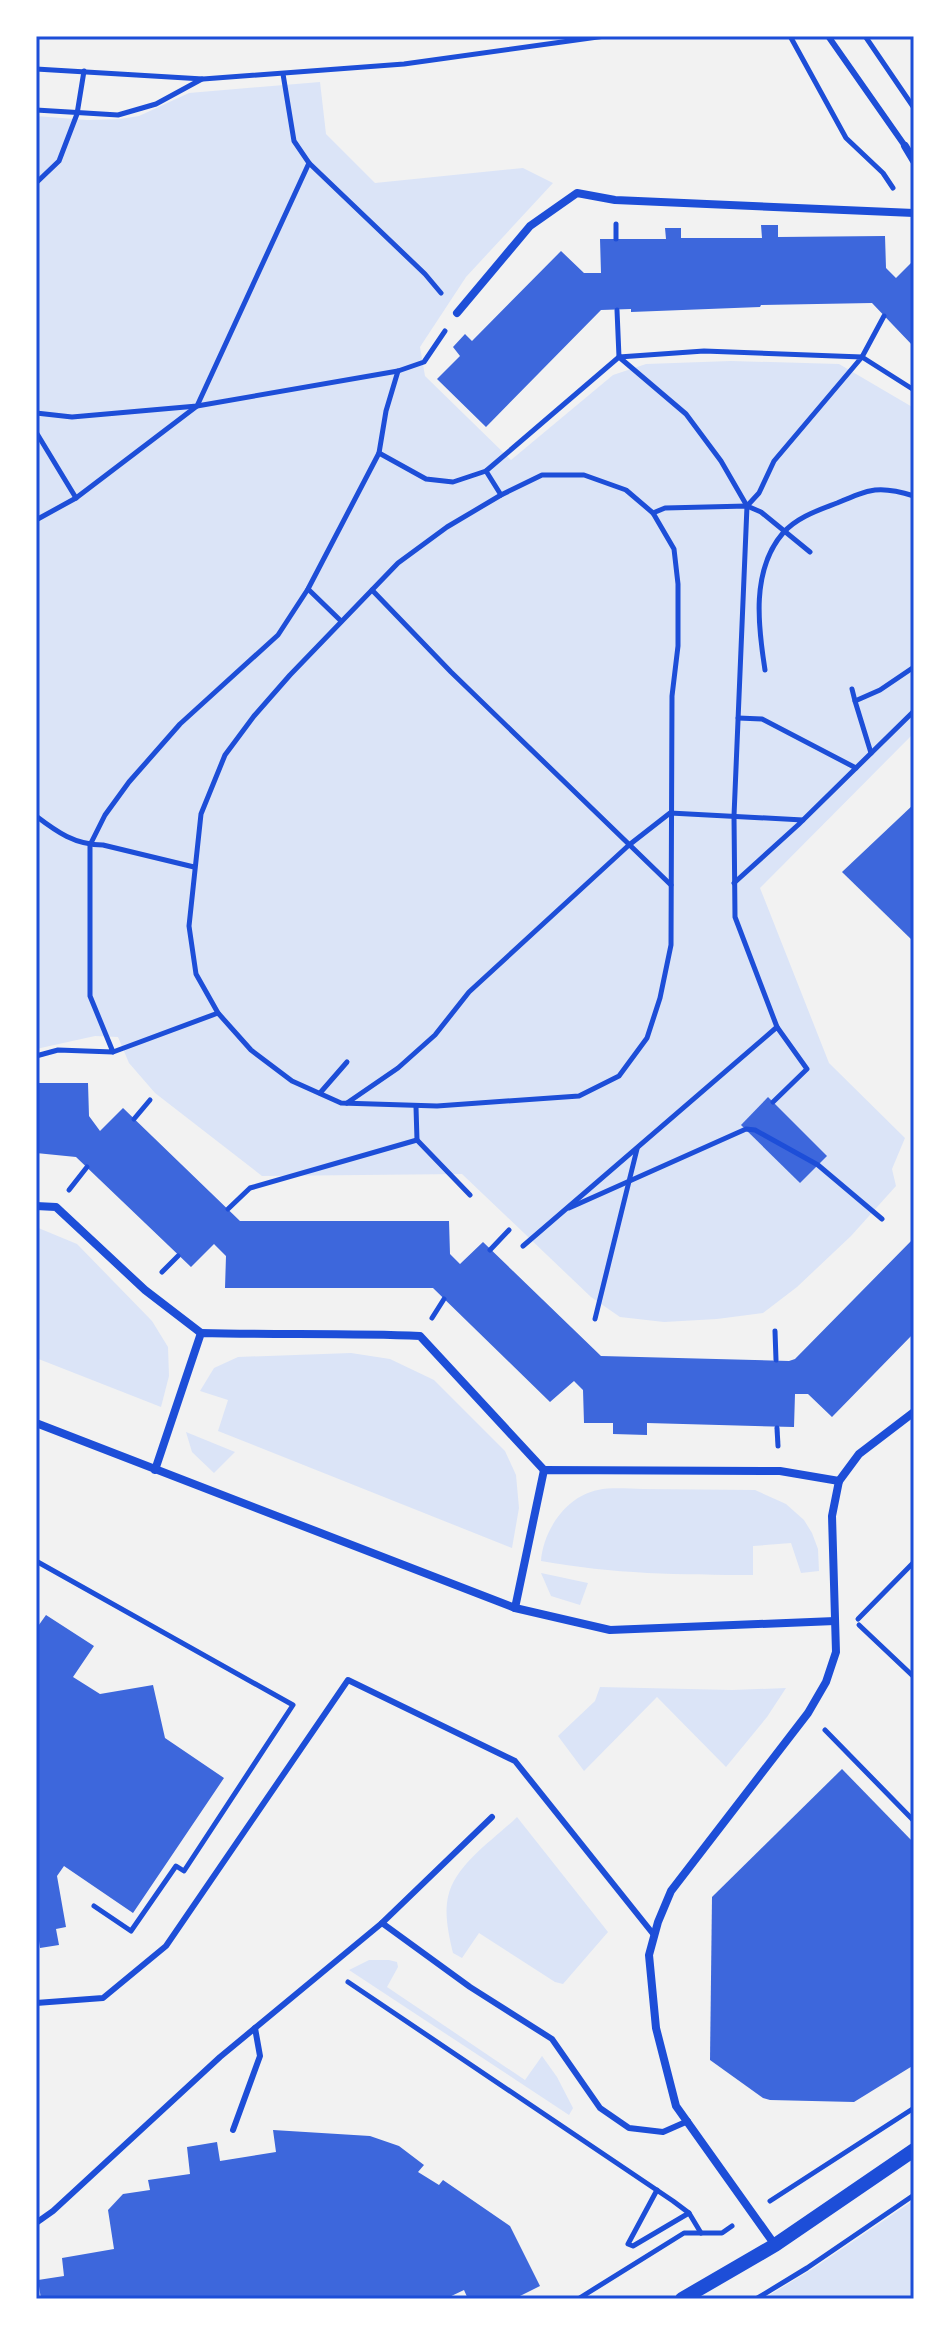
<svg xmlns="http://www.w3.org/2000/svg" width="950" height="2335" font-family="'Nunito Sans',sans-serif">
  <rect width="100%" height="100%" fill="#f2f2f2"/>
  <!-- green -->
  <g fill="#dbe4f7">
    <path d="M320,82L326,134L375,183L523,168L553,183L466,277L420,347L425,376L511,460L613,375L646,364L731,361L839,364L914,408V733L760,888L829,1063L905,1138L892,1169L896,1186L851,1236L797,1287L763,1313L717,1319L664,1322L620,1317L591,1297L462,1174L262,1176L155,1093L129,1063L118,1037L95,1036L36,1049V116L87,120L120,119L139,116L189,93Z"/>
    <path d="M36,1227L77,1244L152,1321L168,1347L169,1376L161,1407L36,1358Z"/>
    <path d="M351,1353L390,1359L434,1380L505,1451L516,1475L519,1508L512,1548L218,1431L228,1400L200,1391L214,1368L238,1357Z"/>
    <path d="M186,1432L235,1452L214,1473L192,1452Z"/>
    <path d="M643,1489L755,1490L786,1504L804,1520L812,1533L818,1549L819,1571L801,1573L791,1543L753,1546V1575C681,1575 613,1574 541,1561C543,1531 566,1496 598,1490C612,1487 629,1489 643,1489Z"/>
    <path d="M541,1573L588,1583L580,1605L551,1596Z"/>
    <path d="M600,1687L732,1690L786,1688L767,1717L726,1767L657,1697L584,1771L558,1736L595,1701Z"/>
    <path d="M517,1817L608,1932L563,1984L555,1982L479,1933L462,1958L453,1953C449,1936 444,1915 448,1897C455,1864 495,1839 517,1817Z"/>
    <path d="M389,1960L397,1962L398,1967L387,1987L525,2080L542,2056L557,2077L573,2108L569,2115L349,1970L369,1960Z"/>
    <path d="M914,2200V2299H763L811,2270Z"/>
  </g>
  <!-- building -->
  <g fill="#3d67dc">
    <path d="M761,225H778V237L885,236L886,268L896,278L914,260V347L872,303L761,305L760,307L631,312V309L601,310L486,427L437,379L460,356L453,347L465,334L472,341L561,251L584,273H601L600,239H666L665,228H681V238H762Z"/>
    <path d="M914,804V942L842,872Z"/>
    <path d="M36,1083H88L89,1116L100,1131L123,1108L240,1221H449L450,1254L460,1264L483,1242L601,1356L789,1361L795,1359L914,1238V1333L832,1417L808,1394H795L794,1427L647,1423V1435L613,1434V1423H584L583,1390L574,1381L550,1402L433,1288H225L226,1256L214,1244L191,1267L76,1157L36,1153Z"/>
    <path d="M768,1097L827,1156L800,1183L741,1125Z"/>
    <path d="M46,1615L94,1646L73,1677L100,1694L153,1685L165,1738L224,1778L133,1913L64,1866L57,1876L66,1927L56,1929L59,1945L40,1948L39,1941L36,1942V1629Z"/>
    <path d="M842,1769L914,1843V2065L854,2102L770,2100L763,2098L710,2060L712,1897Z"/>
    <path d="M273,2130L370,2136L399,2146L424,2165L418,2172L439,2185L443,2180L510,2226L540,2286L514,2299H468L464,2290L445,2299H41L38,2280L64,2276L62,2258L114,2249L108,2210L123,2194L150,2190L148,2180L190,2174L187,2147L217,2142L220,2161L276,2152Z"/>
  </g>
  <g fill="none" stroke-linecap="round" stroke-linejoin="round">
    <!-- path -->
    <g stroke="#1d4ed8" stroke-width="5">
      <path d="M790,36L846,138L883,173L893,188"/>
      <path d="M865,36L914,108"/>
      <path d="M36,69L203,79L404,64L605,36"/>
      <path d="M283,74L294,141L309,163L425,274L441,293"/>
      <path d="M36,110L118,115L156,104L202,79"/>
      <path d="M36,183L59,161L77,114L84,71"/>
      <path d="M616,224V239"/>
      <path d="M617,310L619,357L704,351L862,357L774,461L759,493L747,506"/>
      <path d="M884,316L862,357L914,390"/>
      <path d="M36,413L72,417L197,406L398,371L424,362L445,331"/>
      <path d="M36,432L76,498"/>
      <path d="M379,453L426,479L453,482L486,471L619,357L686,414L721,461L747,506L734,816L735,917L777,1027"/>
      <path d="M486,471L501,495"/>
      <path d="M542,475H584L626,490L653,513L674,549L678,584V646L672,696L671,945L660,998L647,1038L619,1076L579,1096L437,1106L341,1103L292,1081L251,1050L218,1013L196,974L189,926L201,814L225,755L254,716L290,675L398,563L447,527L501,495Z"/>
      <path d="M653,513L665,508L747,506L761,512L810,552"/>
      <path d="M36,520L76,498L197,406L309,163"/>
      <path d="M308,589L341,621"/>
      <path d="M372,590L451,672L671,885"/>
      <path d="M765,670C758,626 751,570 783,533C797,517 819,510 837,503C870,489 879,485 914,496"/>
      <path d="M852,689L855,701"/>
      <path d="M738,718L762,719L856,768"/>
      <path d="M871,753L855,701L880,690L914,667"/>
      <path d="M36,816C57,832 75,845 103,845L194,867"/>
      <path d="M734,883L798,825L914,711"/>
      <path d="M113,1052L218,1013"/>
      <path d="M36,1056L58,1050L113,1052L90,996V845L105,815L129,782L180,724L278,635L308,589L379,453L386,411L398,371"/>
      <path d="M320,1093L347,1062"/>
      <path d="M347,1103L398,1068L435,1035L469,992L629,845L670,813L803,820"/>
      <path d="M416,1107L417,1140"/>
      <path d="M134,1119L150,1100"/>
      <path d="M69,1190L87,1167"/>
      <path d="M569,1208L746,1129L755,1130L818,1165L882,1219"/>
      <path d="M228,1209L250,1188L417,1140L470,1195"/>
      <path d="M523,1246L777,1027L807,1069L773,1102"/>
      <path d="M490,1250L509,1230"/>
      <path d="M162,1272L178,1256"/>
      <path d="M432,1318L444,1299"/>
      <path d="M595,1319L637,1149"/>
      <path d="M775,1331L776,1360"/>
      <path d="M777,1428L778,1446"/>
      <path d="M36,1561L293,1705L184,1871L176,1866L131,1931L94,1906"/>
      <path d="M858,1619L914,1562"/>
      <path d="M859,1625L914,1677"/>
      <path d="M825,1730L914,1821"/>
      <path d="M348,1982L673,2201L689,2213L701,2233"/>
      <path d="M657,2190L628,2244L633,2246L689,2213"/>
      <path d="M770,2201L914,2108"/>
      <path d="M578,2299L684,2233H722L732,2226"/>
      <path d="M756,2299L807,2268L914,2195"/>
    </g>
    <!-- service -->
    <g stroke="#1d4ed8" stroke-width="6">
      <path d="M828,36L905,146"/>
      <path d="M492,1817L382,1923L470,1987L552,2039L600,2108L629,2128L663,2132L688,2121"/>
      <path d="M36,2003L103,1998L166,1946L348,1680L515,1761L654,1935"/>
      <path d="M233,2130L260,2056L255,2028"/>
      <path d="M36,2223L53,2211L220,2057L382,1923"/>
    </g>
    <!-- minor -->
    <g stroke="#1d4ed8" stroke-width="8">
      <path d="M905,146L914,161"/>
      <path d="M457,313L530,226L577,193L615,200L914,213"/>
      <path d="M36,1206L56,1207L145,1290L201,1333"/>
      <path d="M36,1423L515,1608L610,1630L835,1621"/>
      <path d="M155,1470L201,1333C274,1335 347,1333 420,1336L544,1470"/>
      <path d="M515,1608L544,1470L780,1471L839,1481"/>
      <path d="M775,2245L676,2106L656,2028L649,1955L658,1922L671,1891L808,1713L826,1682L836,1652L832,1516L839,1481L859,1454L914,1412"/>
    </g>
    <!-- tertiary -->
    <path stroke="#1d4ed8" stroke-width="14" d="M682,2299L775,2245L914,2150"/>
  </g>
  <!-- border -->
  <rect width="950" height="2335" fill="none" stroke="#ffffff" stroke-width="76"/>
  <rect x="38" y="38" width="874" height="2259" fill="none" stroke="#1d4ed8" stroke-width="3"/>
</svg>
